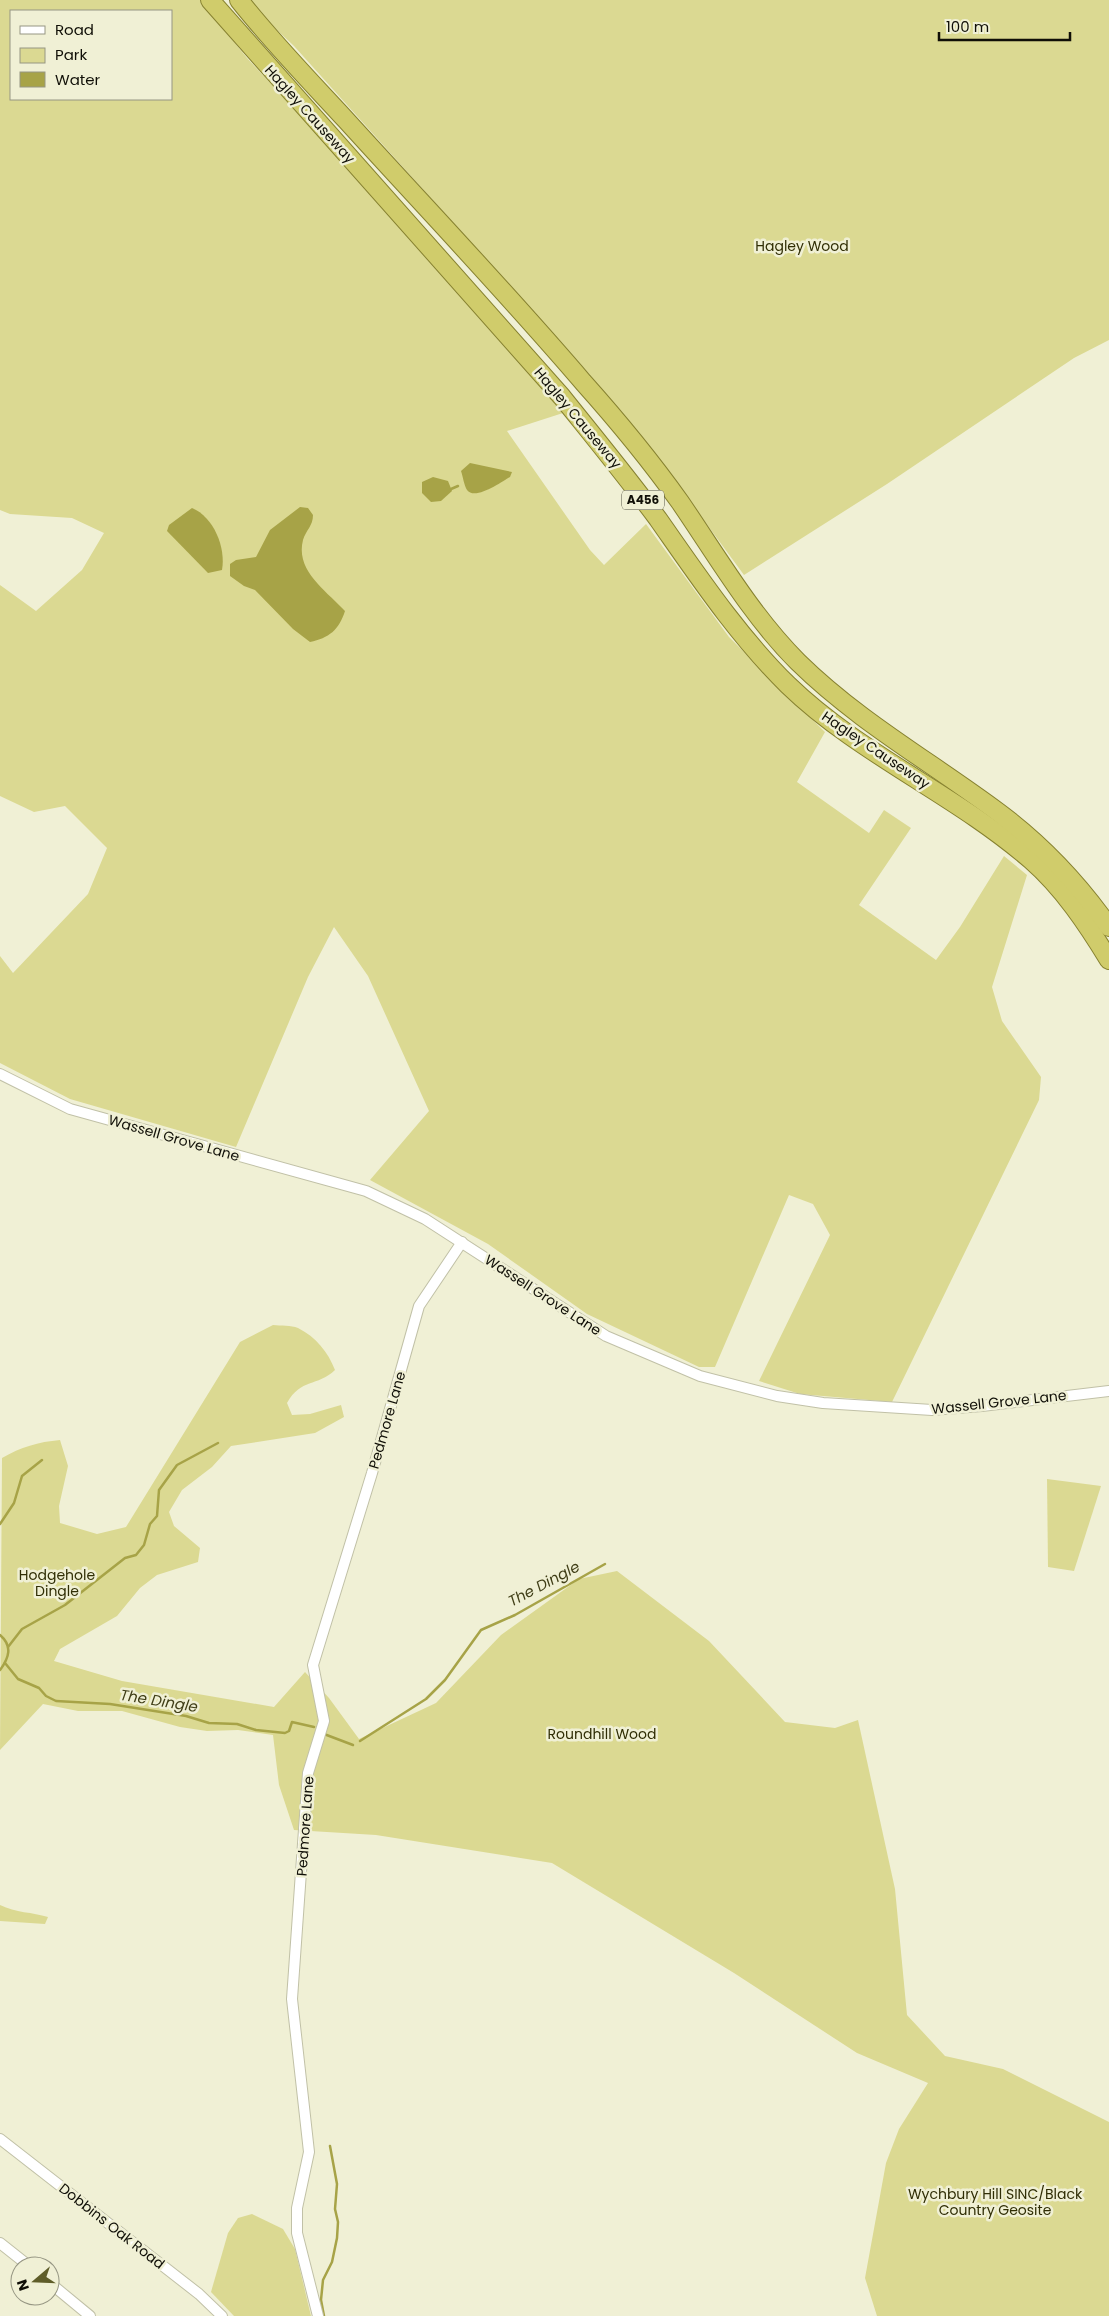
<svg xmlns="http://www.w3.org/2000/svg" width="1109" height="2316" font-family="Poppins,sans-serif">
  <rect width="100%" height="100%" fill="#f0f0d5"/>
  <!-- green -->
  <g fill="#dbd992" fill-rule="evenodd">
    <path d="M0,0H200L247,58L362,183L563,413L507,431L590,550L604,565L646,524L729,637L825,732L797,782L869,833L884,810L911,828L859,905L936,960L960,927L1004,856L1027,875L992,987L1002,1021L1041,1077L1039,1100L892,1402L800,1394L759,1381L830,1235L813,1204L789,1195L715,1367H699L587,1314L488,1244L370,1180L429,1111L368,976L334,927L308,977L236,1147L70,1099L0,1063V956L13,973L88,894L107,848L65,806L34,812L0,796V585L36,611L82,570L104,533L72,518L10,514L0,510ZM11,11H171V99H11Z"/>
    <path d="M249,0H1109V340L1074,358L887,484L744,575L683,492L589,374L294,46L262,16Z"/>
    <path d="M273,1325C281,1326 291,1325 298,1328C316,1337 328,1352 335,1370C317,1387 301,1378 287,1403L292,1415L310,1414L341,1405L344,1417L315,1433L231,1446L212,1467L182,1490L169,1512L174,1526L200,1548L198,1562L157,1575L140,1588L117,1616L60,1649L54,1661L122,1681L274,1707L305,1672L329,1698L359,1739L436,1703L501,1635L579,1579L617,1571L709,1641L785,1722L835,1728L858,1720L895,1889L907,2015L945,2056L1003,2069L1109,2122V2316H877L865,2278L886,2163L899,2129L928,2083L857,2053L734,1973L552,1863L376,1835L294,1830L279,1785L273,1735L238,1730L207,1731L180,1727L122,1711H78L43,1704L0,1750L2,1458C21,1447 38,1442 60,1440L68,1466L59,1506L60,1523L97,1534L126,1527L240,1342Z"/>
    <path d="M1047,1479L1101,1486L1074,1571L1048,1567Z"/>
    <path d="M0,1905C16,1913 32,1912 48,1917L45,1924L0,1921Z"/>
    <path d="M252,2214L283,2229L295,2249L311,2316H234L211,2292L228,2233L238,2218Z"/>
  </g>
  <!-- water -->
  <g fill="#a7a347">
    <path d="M470,463L512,472L510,477C501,482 475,501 467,490C464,485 463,477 461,471Z"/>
    <path d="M433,477L448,481L452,491L441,501L431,502L422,493V482Z"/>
    <path d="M300,507L308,508L313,515C313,526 306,530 303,540C295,571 327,591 345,611C339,630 329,638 310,642L293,629L255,590L244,586L230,576V564L236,560L256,557L270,530Z"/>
    <path d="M192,508C214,517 226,548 222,570L208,573L167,531L169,525Z"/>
  </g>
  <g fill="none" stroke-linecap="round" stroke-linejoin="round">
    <!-- stream -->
    <g stroke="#a7a347" stroke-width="2.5">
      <path d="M451,489L458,486"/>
      <path d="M0,1524L14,1503L22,1476L42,1460"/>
      <path d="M0,1635C13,1646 9,1658 0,1670"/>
      <path d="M8,1647L22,1629L65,1605L125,1558L136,1555L144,1545L150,1524L157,1516L159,1490L177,1465L218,1443"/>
      <path d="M5,1663L18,1679L39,1688L46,1696L56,1701L110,1704L186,1716L209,1723L237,1724L256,1730L285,1733L289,1731L292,1722L314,1727"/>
      <path d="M324,1734L353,1745"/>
      <path d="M360,1741L426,1699L445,1680L481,1630L515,1615L605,1564"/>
      <path d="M324,2316L321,2300L323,2280L332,2262L337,2238L338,2222L335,2209L337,2184L330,2146"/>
    </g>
    <!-- minor casing -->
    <g stroke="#c1c1a7" stroke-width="12">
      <g id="minor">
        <path d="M0,1074L70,1109L366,1191L425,1219L606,1336L700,1376L777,1396L823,1403L932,1410L982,1406L1109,1391"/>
        <path d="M0,2139L199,2294L222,2316"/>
        <path d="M0,2243L29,2266"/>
        <path d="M50,2283L90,2316"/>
        <path d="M318,2316L297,2233V2208L309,2152L292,1999L308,1773L324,1721L313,1665L372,1473L419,1306L462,1242"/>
      </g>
    </g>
    <!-- trunk casing -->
    <g stroke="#868130" stroke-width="20">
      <g id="trunk">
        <path d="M210,0L562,397C594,437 627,477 658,519C698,576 738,636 788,685C859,754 955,794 1031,860C1063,888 1087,924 1109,960"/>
        <path d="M239,0C272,42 310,81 346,120C425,207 507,293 583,382C617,420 650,460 680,502C717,556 751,615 798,662C858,721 931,762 998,812C1041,844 1078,883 1109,927"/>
      </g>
    </g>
    <!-- minor -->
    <use href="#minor" stroke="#fff" stroke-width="10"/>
    <!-- trunk -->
    <use href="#trunk" stroke="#d0cc6b" stroke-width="18"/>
  </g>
  <g text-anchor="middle" stroke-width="5" stroke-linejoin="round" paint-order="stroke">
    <!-- shield labels -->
    <rect fill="#f0f0d5" stroke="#535245" stroke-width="1" x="622" y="490.5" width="42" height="19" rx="4"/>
    <g font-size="12" font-weight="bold" fill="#100f07">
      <text x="643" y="504">A456</text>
    </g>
    <!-- street labels -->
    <g font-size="14" fill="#100f07" stroke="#f0f0d5">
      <text transform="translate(310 114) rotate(48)" y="5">Hagley Causeway</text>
      <text transform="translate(578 418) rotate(50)" y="5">Hagley Causeway</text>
      <text transform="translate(876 750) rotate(34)" y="5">Hagley Causeway</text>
      <text transform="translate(174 1138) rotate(16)" y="5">Wassell Grove Lane</text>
      <text transform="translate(543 1295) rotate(33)" y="5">Wassell Grove Lane</text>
      <text transform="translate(999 1402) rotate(-6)" y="5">Wassell Grove Lane</text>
      <text transform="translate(387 1420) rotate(-74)" y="5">Pedmore Lane</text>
      <text transform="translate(305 1826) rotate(-86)" y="5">Pedmore Lane</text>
      <text transform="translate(112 2226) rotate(38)" y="5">Dobbins Oak Road</text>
    </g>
    <!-- park labels -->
    <g font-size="14" fill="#302e05" stroke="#f0f0d5">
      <text x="802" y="251">Hagley Wood</text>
      <text x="57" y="1580">Hodgehole<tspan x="57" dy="16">Dingle</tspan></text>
      <text x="602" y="1739">Roundhill Wood</text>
      <text x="995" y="2199">Wychbury Hill SINC/Black<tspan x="995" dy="16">Country Geosite</tspan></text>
    </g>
    <!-- water labels -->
    <g font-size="15" font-style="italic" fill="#403e17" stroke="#f0f0d5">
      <text transform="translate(544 1584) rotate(-28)" y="5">The Dingle</text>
      <text transform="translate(159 1701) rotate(9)" y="5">The Dingle</text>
    </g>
  </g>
  <!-- legend -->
  <rect x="10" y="10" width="162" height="90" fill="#f0f0d5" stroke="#969683"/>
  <rect x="20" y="26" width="25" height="8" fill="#ffffff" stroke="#969683"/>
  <text x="55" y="35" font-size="15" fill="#100f07">Road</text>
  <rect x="20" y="48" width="25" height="15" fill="#dbd992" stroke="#969683"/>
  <text x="55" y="60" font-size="15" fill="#100f07">Park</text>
  <rect x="20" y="72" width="25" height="15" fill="#a7a347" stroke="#969683"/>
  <text x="55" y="85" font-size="15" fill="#100f07">Water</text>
  <!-- north arrow -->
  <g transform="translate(35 2281) rotate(251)"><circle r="24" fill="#f0f0d5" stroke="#969683"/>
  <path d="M0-4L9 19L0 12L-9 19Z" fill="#5f5d29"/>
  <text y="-8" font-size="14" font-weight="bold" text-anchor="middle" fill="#100f07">N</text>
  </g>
  <!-- scale -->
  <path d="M939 32v8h131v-8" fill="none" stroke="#100f07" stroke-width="2.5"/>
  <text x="946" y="32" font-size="15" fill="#100f07" stroke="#f0f0d5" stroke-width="4" paint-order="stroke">100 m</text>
</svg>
